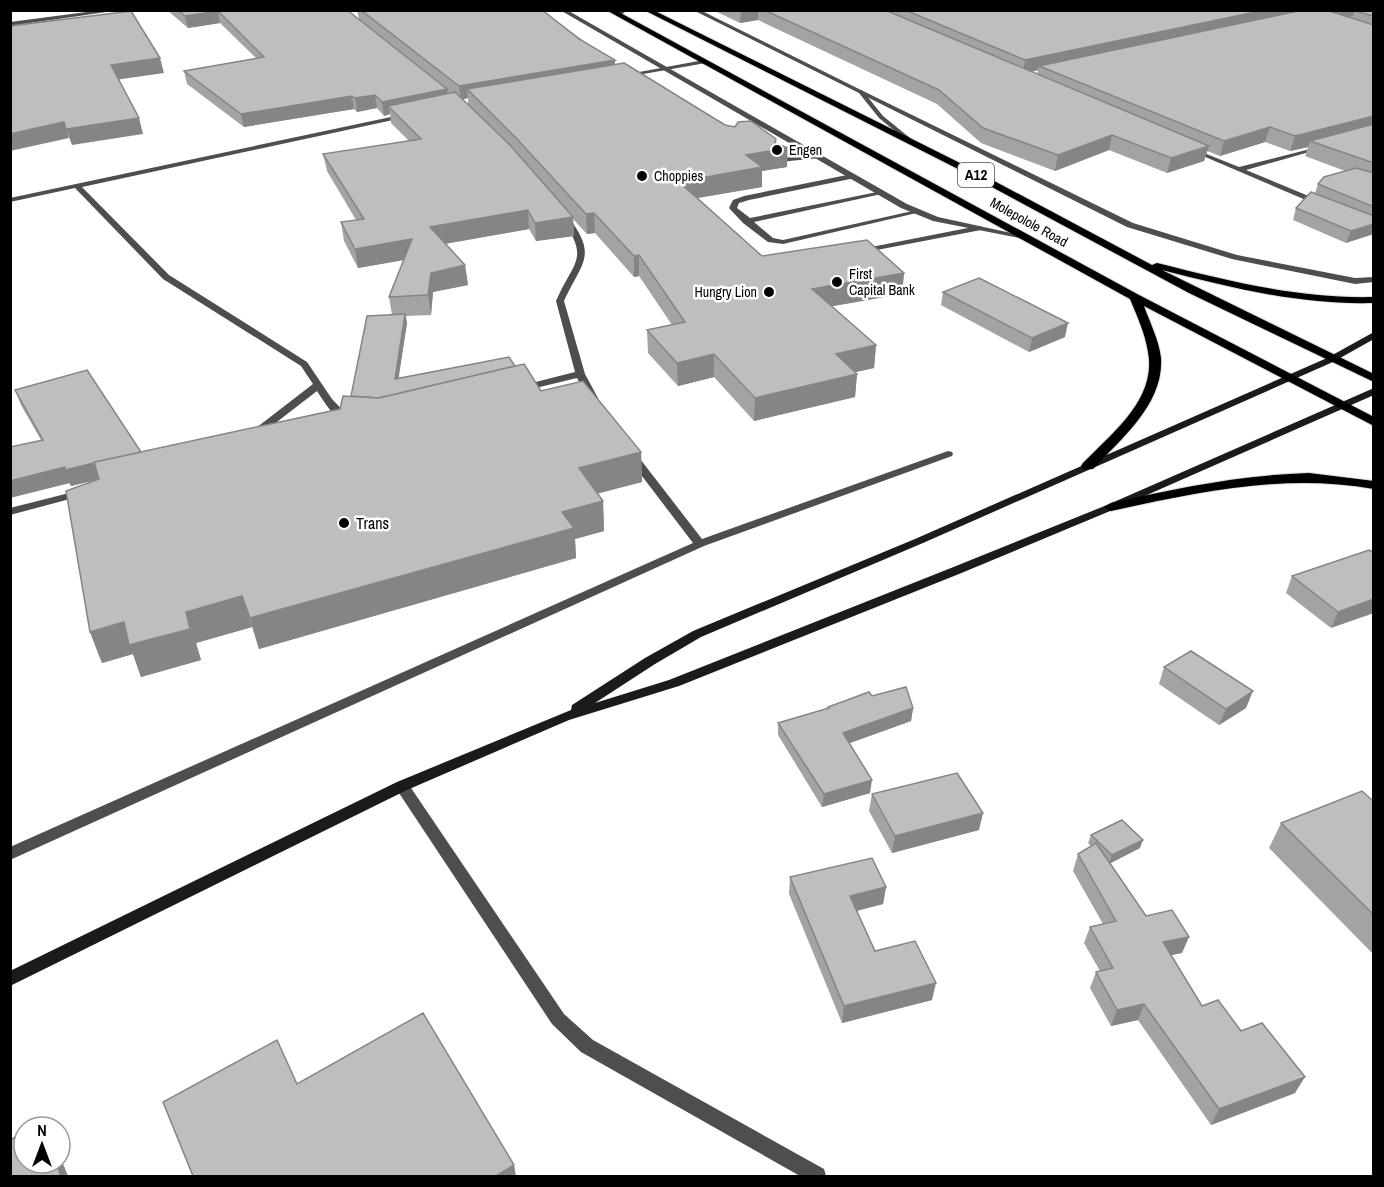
<svg xmlns="http://www.w3.org/2000/svg" width="1384" height="1187" font-family="'Archivo Narrow',sans-serif">
  <rect width="100%" height="100%" fill="#fff"/>
  <g fill="none" stroke-linecap="round" stroke-linejoin="round">
    <!-- primary casing -->
    <g stroke="#dbdbdb" stroke-width="2">
      <g id="primary">
        <path d="M606,10H615L1139,295L1374,417V426L1144,306C1150,323 1159,340 1161,358C1164,404 1121,439 1093,469H1083L1081,466L1083,463C1112,433 1157,399 1148,352C1145,333 1137,316 1130,299Z"/>
        <path d="M644,10H653L968,167L1152,265L1157,263C1229,281 1299,299 1374,297V303C1301,305 1232,288 1162,270L1374,374V382L1189,293L962,171Z"/>
        <path d="M1309,473L1374,481V489C1284,473 1199,492 1111,511L1104,507L1111,503C1177,488 1241,475 1309,473Z"/>
      </g>
    </g>
    <!-- lane -->
    <g fill="#4e4e4e" fill-rule="evenodd">
      <path d="M102,10H120L10,26V22Z"/>
      <path d="M621,10H627L620,16H616Z"/>
      <path d="M704,60L706,63L626,77L623,75Z"/>
      <path d="M861,90L1133,223L1237,255L1355,278L1374,277V282L1355,284L1232,259L1127,227L859,93L858,92Z"/>
      <path d="M405,114L408,116L407,117L82,187L169,275L307,362L332,399L353,421L348,424C334,419 325,403 317,391L260,435H252V431L313,384L301,366L163,279L75,188L10,202V198Z"/>
      <path d="M1318,147L1323,148L1246,170L1323,202V206H1320L1189,150L1194,149L1239,167Z"/>
      <path d="M818,155L821,157L820,158L779,162L775,160L779,158Z"/>
      <path d="M852,174L856,176L855,178L749,200L739,203L737,208L750,218L882,191L886,193L754,222L773,238L783,240L917,210L921,212L783,244L768,242L743,223L729,208L733,200L744,196Z"/>
      <path d="M561,215H567C598,256 583,260 564,301L585,374L598,398L593,401L588,398L577,378L523,391L518,388L520,386L575,372L556,301C574,260 591,259 560,217Z"/>
      <path d="M978,226H981V230L861,253L857,251L861,249Z"/>
      <path d="M948,451L952,452L953,454L952,456L704,546L10,860V847L693,543L629,459L628,457L629,455H637L702,539Z"/>
      <path d="M81,490L85,491L86,493L85,495L10,515V508Z"/>
    </g>
    <!-- street -->
    <g fill="#4e4e4e" fill-rule="evenodd">
      <path d="M560,10H567L907,204L938,217L1029,237L1025,239L933,221L901,208Z"/>
      <path d="M693,10H700L863,91L883,116L915,142L910,143L879,118L859,93Z"/>
      <path d="M402,781L407,782L564,1014L593,1040L824,1169L826,1176H800L581,1052L552,1024L397,790L395,786L397,782Z"/>
    </g>
    <!-- secondary -->
    <path fill="#1b1b1b" fill-rule="evenodd" d="M1374,332V339L1333,362L923,543L701,637L655,664L595,703L669,680L951,568L1107,505L1374,388V395L1115,509L959,574L679,686L569,720L407,790L10,986V971L397,782L571,710L572,705L645,658L693,631L915,539L1327,358Z"/>
    <!-- primary -->
    <use href="#primary" fill="#000" fill-rule="evenodd"/>
  </g>
  <!-- wall -->
  <g fill="#a3a3a3" fill-rule="evenodd">
    <path d="M167,10H329L359,19L357,10H542L615,64L725,125L776,139L775,143L787,167L762,171V187L698,198L762,256L904,273L902,294L832,306L876,345L874,368L855,372L857,374L855,397L754,421L714,377L678,386L648,353L647,330L672,325L639,276L634,277L595,233L587,234L573,219L574,236L536,241L529,229L445,244L465,265L468,285L433,292L431,315L406,316L407,323L398,378L515,366L541,391L641,452L642,482L597,493L603,501L604,531L575,539L576,558L259,649L252,627L196,643L201,660L141,677L133,654L102,663L90,632L95,480L71,486L41,440L21,405L15,390L141,452L340,409L351,396L392,315L389,297L404,260L358,268L344,241L341,222L356,220L327,171L323,154L409,141L391,123L390,114L384,116L377,108L357,112L354,109L244,127L187,84L184,71L256,58L220,23L188,28ZM468,98V105L463,99Z"/>
    <path d="M713,10H1299V11L1303,10H1374V224L1346,243L1293,220L1296,208L1315,193L1318,184L1345,171L1305,156L1308,147L1290,151L1265,142L1220,156L1207,151L1204,161L1167,173L1109,150L1055,171L981,143L937,104L758,20L740,23ZM1038,70L1037,74L1032,72Z"/>
    <path d="M943,292L1065,337L1029,352L941,305Z"/>
    <path d="M1369,550L1331,628L1286,593L1292,576Z"/>
    <path d="M1164,667L1246,708L1219,725L1159,684Z"/>
    <path d="M872,696L913,708L911,721L849,743L870,793L822,807L778,735V723L827,709L828,707Z"/>
    <path d="M872,794L979,830L892,853L869,811Z"/>
    <path d="M1374,802V955L1269,848L1281,823Z"/>
    <path d="M1091,835L1140,848L1110,863L1146,916L1182,953L1171,955L1202,1006L1241,1031L1295,1093L1211,1125L1138,1020L1111,1026L1090,988L1096,972L1100,971L1084,943L1090,927L1103,924L1073,871L1078,854L1091,846L1088,843Z"/>
    <path d="M790,877L886,887L883,904L857,911L875,951L932,1000L842,1023L789,894Z"/>
  </g>
  <!-- shaded-wall -->
  <g fill="#858585">
    <path d="M758,10V20L740,23L741,11Z"/>
    <path d="M1265,10H1299L1298,15L1039,66L1038,70L1023,74L1025,60Z"/>
    <path d="M1338,10H1374L1355,11L1353,16L1335,19Z"/>
    <path d="M218,11L220,23L188,28L185,16Z"/>
    <path d="M160,58L164,73L115,80L111,65Z"/>
    <path d="M615,60V74L467,89L468,98L461,100L459,86Z"/>
    <path d="M447,89L449,102L388,106L390,114L384,116L382,102Z"/>
    <path d="M375,95L377,108L357,112L355,98Z"/>
    <path d="M352,96L354,109L244,127L241,114Z"/>
    <path d="M1374,116V130L1310,141L1308,147L1290,151L1295,136Z"/>
    <path d="M139,118L143,134L72,145L66,129Z"/>
    <path d="M64,122L69,138L10,151V134Z"/>
    <path d="M1270,127L1265,142L1220,156L1224,141Z"/>
    <path d="M1112,135L1109,150L1055,171L1058,155Z"/>
    <path d="M776,139L775,150L788,148L787,167L762,171V187L679,201V182L746,155Z"/>
    <path d="M1209,146L1204,161L1167,173L1171,158Z"/>
    <path d="M528,210L529,229L432,246L430,227Z"/>
    <path d="M594,213L595,233L587,234L586,214Z"/>
    <path d="M573,217L574,236L536,241L535,223Z"/>
    <path d="M1374,224V234L1346,243L1351,231Z"/>
    <path d="M412,239L415,258L358,268L355,249Z"/>
    <path d="M639,255V276L634,277V256Z"/>
    <path d="M465,265L468,285L433,292L431,315L428,295L431,273Z"/>
    <path d="M904,273L902,294L811,310L812,289Z"/>
    <path d="M405,314L407,323L397,389L395,379Z"/>
    <path d="M1068,323L1065,337L1029,352L1032,338Z"/>
    <path d="M876,345L874,368L834,377L836,354Z"/>
    <path d="M714,354V377L678,386L677,363Z"/>
    <path d="M857,374L855,397L754,421L755,398Z"/>
    <path d="M641,452L642,482L581,498L579,468Z"/>
    <path d="M95,463L100,479L71,486L70,483L10,498V481L65,467Z"/>
    <path d="M603,501L604,531L575,539L576,558L259,649L250,618L562,512Z"/>
    <path d="M242,596L252,627L196,643L201,660L141,677L133,654L102,663L90,632L124,622L186,612Z"/>
    <path d="M1374,599V613L1331,628L1338,612Z"/>
    <path d="M1253,691L1246,708L1219,725L1226,709Z"/>
    <path d="M913,708L911,721L842,746L843,733Z"/>
    <path d="M872,780L870,793L822,807L824,794Z"/>
    <path d="M983,813L979,830L892,853L895,836Z"/>
    <path d="M1143,840L1140,848L1109,864L1112,855Z"/>
    <path d="M886,887L883,904L848,913L850,896Z"/>
    <path d="M1189,937L1182,953L1156,958L1163,942Z"/>
    <path d="M936,983L932,1000L842,1023L844,1006Z"/>
    <path d="M1144,1004L1138,1020L1111,1026L1117,1010Z"/>
    <path d="M1305,1077L1295,1093L1211,1125L1219,1109Z"/>
    <path d="M60,1156L68,1176H61L56,1163H60Z"/>
    <path d="M514,1165L516,1176H496Z"/>
  </g>
  <!-- building -->
  <g fill="#bebebe" stroke="#858585" stroke-width="1.5">
    <path d="M178,10H329L331,11L347,10L447,89L382,102L375,95L355,98L352,96L241,114L184,71L264,57L218,11L185,16Z"/>
    <path d="M361,10H542L579,39L615,60L459,86Z"/>
    <path d="M764,10H885L1209,146L1171,158L1112,135L1058,155L983,128L939,90Z"/>
    <path d="M905,10H1265L1025,60Z"/>
    <path d="M1303,10H1326L1374,25V116L1295,136L1270,127L1224,141L1039,66Z"/>
    <path d="M1358,10H1374V16L1355,11Z"/>
    <path d="M131,11L160,58L111,65L139,118L66,129L64,122L10,134V76L11,75L10,26Z"/>
    <path d="M624,63L725,125L735,127L738,122L751,121L776,139L775,143L788,148L746,155L762,167L679,182L762,256L867,240L904,273L812,289L876,345L836,354L857,374L755,398L714,354L677,363L647,330L685,322L639,255L634,256L594,213L586,214L517,139L467,89Z"/>
    <path d="M455,92L510,145L573,217L535,223L528,210L430,227L465,265L431,273L428,295L389,297L412,239L355,249L341,222L364,219L323,154L421,139L388,106Z"/>
    <path d="M1374,124V163L1310,141Z"/>
    <path d="M1356,168L1374,173V207L1318,184L1324,177Z"/>
    <path d="M1311,192L1374,216V224L1351,231L1296,208Z"/>
    <path d="M979,278L1068,323L1032,338L943,292Z"/>
    <path d="M405,314L395,379L509,357L515,366L379,398L351,396L367,316Z"/>
    <path d="M524,364L541,391L583,381L641,452L579,468L603,501L562,512L574,528L250,618L242,596L186,612L190,629L129,645L124,622L90,632L66,491L99,479L94,462L340,409L343,396L379,398Z"/>
    <path d="M87,370L141,452L94,462V463L65,470V467L10,481V447L43,440L15,390Z"/>
    <path d="M1369,550L1374,553V599L1338,612L1292,576Z"/>
    <path d="M1191,651L1253,691L1226,709L1164,667Z"/>
    <path d="M906,687L913,708L843,733L872,780L824,794L778,723L829,708L828,707L869,692L872,696Z"/>
    <path d="M957,773L983,813L895,836L872,794Z"/>
    <path d="M1362,791L1374,802V915L1281,823Z"/>
    <path d="M1122,820L1143,840L1112,855L1091,835Z"/>
    <path d="M1096,843L1146,916L1172,910L1189,937L1163,942L1202,1006L1218,1000L1241,1031L1262,1023L1305,1077L1219,1109L1144,1004L1117,1010L1096,972L1113,968L1090,927L1116,921L1078,854Z"/>
    <path d="M872,858L886,887L850,896L875,951L915,941L936,983L844,1006L790,877Z"/>
    <path d="M423,1013L514,1165L496,1176H193L163,1102L277,1040L297,1084Z"/>
    <path d="M40,1123L42,1127H33Z"/>
    <path d="M24,1132V1163H56L61,1176H10V1140Z"/>
  </g>
  <!-- markers -->
  <g fill="#000" stroke="#fff" stroke-width="2">
    <circle cx="777" cy="150" r="6"/>
    <circle cx="642" cy="176" r="6"/>
    <circle cx="837" cy="282" r="6"/>
    <circle cx="769" cy="292" r="6"/>
    <circle cx="344" cy="523" r="6"/>
  </g>
  <g text-anchor="middle" stroke-width="5" stroke-linejoin="round" paint-order="stroke">
    <!-- far-poi labels -->
    <g font-size="14" fill="#000" stroke="#fff" text-anchor="start">
      <text x="789" y="155">Engen</text>
      <text x="654" y="181">Choppies</text>
      <text x="849" y="279">First<tspan x="849" dy="16">Capital Bank</tspan></text>
      <text x="757" y="297" text-anchor="end">Hungry Lion</text>
    </g>
    <!-- far-street labels -->
    <g font-size="14" fill="#000" stroke="#fff">
      <text transform="translate(1029 222) rotate(29)" y="5">Molepolole Road</text>
    </g>
    <!-- shield labels -->
    <rect fill="#fff" stroke="#4c4c4c" stroke-width="1.5" x="958" y="163" width="36" height="24" rx="4.5"/>
    <g font-size="15" font-weight="bold" fill="#000">
      <text x="976" y="180">A12</text>
    </g>
    <!-- poi labels -->
    <g font-size="16" fill="#000" stroke="#fff" text-anchor="start">
      <text x="356" y="529">Trans</text>
    </g>
  </g>
  <!-- border -->
  <rect width="1384" height="1187" fill="none" stroke="#000000" stroke-width="24"/>
  <!-- north arrow -->
  <g transform="translate(42 1145)"><circle r="28" fill="#ffffff" stroke="#999999" stroke-width="1.5"/>
  <path d="M0-4.5L10 22L0 15L-10 22Z" fill="#000000"/>
  <text y="-9" font-size="16" font-weight="bold" text-anchor="middle" fill="#000000">N</text>
  </g>
</svg>
